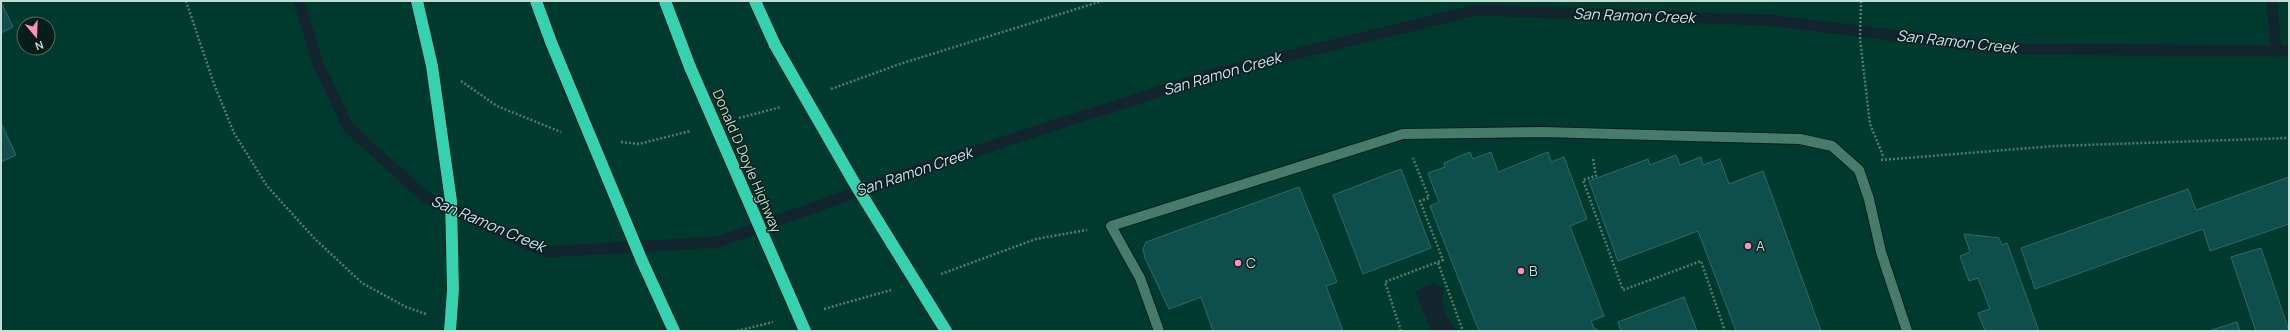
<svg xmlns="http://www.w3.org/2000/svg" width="2290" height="332" font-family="Manrope,sans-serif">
  <rect width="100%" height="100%" fill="#003a2e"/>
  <!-- water -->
  <path fill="#12242e" d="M1434,283L1444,288C1440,307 1446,318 1459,331H1431L1415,291Z"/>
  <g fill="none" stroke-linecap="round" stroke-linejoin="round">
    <!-- stream -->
    <g stroke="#12242e" stroke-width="11">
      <path d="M299,1L318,64L348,127L425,197L545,252L718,242L941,162L1217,73L1476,10L1768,20L2007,49L2289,51"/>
      <path d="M2272,1L2276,51"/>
    </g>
  </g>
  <!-- building -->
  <g fill="#0e4e4d" stroke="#306a6a">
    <path d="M1,2L13,27L1,33Z"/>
    <path d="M1,123L16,155L1,162Z"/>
    <path d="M1470,152L1473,159L1491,152L1498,172L1548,152L1551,162L1564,157L1587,219L1570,226L1604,316L1591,321L1594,328L1599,331H1479L1430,206L1439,202L1428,173L1445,167L1444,163Z"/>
    <path d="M1676,155L1680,165L1701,157L1703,165L1720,159L1729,184L1763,171L1821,331H1736L1698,231L1618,261L1589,181L1648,159L1650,165Z"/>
    <path d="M1401,169L1431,248L1363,274L1333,195Z"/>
    <path d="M2289,177V224L2210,251L2203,229L2035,289L2021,248L2188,189L2196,210Z"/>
    <path d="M1299,187L1337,282L1326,286L1343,331H1213L1201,297L1169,309L1145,258L1143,249L1146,242Z"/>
    <path d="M1964,234L1999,238L2002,245L2007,243L2039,331H1985L1978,313L1990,309L1978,278L1969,281L1960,256L1970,252Z"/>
    <path d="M2261,248L2289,331H2256L2231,257Z"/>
    <path d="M1684,297L1697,331H1621L1618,322Z"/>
    <path d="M2237,322L2240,331H2209Z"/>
  </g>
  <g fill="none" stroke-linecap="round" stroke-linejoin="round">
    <!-- minor casing -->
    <g stroke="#031e17" stroke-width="12">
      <path id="minor" d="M1159,331L1140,278L1111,226L1403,134L1542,132L1800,139L1832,146L1859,170L1869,199L1881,252L1907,331"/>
    </g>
    <!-- highway casing -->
    <g stroke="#031e17" stroke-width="14">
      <g id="highway">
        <path d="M536,1L551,42"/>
        <path d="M665,1L690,67"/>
        <path d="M755,1L775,45"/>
      </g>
    </g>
    <!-- path -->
    <g stroke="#4f7d72" stroke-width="2.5" stroke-dasharray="2 2" stroke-linecap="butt">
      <path d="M186,1L214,84L234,133L267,186L315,239L362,283L406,307L426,314"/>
      <path d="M1861,1L1860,39L1870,124L1884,158"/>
      <path d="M461,81L497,106L561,132"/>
      <path d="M831,89L900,64L1102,1"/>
      <path d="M739,118L781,107"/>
      <path d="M621,142L639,144L690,131"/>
      <path d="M1593,159L1596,176L1583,180L1623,290L1701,261L1725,331"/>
      <path d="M1881,160L2055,146L2289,138"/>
      <path d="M1438,263L1463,331"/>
      <path d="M941,274L1036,239L1087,230"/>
      <path d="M824,309L891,290"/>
      <path d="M737,331L773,322"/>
      <path d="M1401,331L1385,282L1443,260L1420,201L1429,198L1413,158"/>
    </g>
    <!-- minor -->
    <use href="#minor" stroke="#477b6c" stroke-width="10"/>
    <!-- highway -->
    <use href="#highway" stroke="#36d1b0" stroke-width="12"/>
    <!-- highway-bridge casing -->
    <g stroke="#031e17" stroke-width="14" stroke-linecap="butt">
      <g id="highway-bridge">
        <path d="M417,1L432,66L451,201L453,290L450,331"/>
        <path d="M551,42L642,261L674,331"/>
        <path d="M775,45L855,184L946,331"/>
        <path d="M690,67L805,331"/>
      </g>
    </g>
    <!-- highway-bridge -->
    <use href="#highway-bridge" stroke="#36d1b0" stroke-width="12"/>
  </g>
  <!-- markers -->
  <g fill="#fe8ebd" stroke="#071d17" stroke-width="1.5">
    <circle cx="1748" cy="246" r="4"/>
    <circle cx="1238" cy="263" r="4"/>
    <circle cx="1521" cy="271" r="4"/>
  </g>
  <g text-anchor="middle" stroke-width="3" stroke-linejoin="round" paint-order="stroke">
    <!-- street labels -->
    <g font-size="14" fill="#c2ddd4" stroke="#071d17">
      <text transform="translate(747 161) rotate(67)" y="5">Donald D Doyle Highway</text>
    </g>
    <!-- poi labels -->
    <g font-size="14" fill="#c2ddd4" stroke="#071d17" text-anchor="start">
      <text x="1756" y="251">A</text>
      <text x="1246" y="268">C</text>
      <text x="1529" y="276">B</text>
    </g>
    <!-- water labels -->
    <g font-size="15" font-style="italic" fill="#c7e3f3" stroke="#071d17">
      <text transform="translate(1634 16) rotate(2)" y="5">San Ramon Creek</text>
      <text transform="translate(1957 42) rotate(6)" y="5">San Ramon Creek</text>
      <text transform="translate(1222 74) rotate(-16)" y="5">San Ramon Creek</text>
      <text transform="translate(914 172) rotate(-19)" y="5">San Ramon Creek</text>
      <text transform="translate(488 224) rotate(23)" y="5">San Ramon Creek</text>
    </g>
  </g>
  <!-- border -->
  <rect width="2290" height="332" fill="none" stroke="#c2ddd4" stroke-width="4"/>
  <!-- north arrow -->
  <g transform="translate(36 36) rotate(161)"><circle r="19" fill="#071d17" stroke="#526a63"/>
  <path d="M0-3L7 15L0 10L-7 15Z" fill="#fe8ebd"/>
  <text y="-6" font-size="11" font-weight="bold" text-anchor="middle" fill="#c2ddd4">N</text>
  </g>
</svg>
